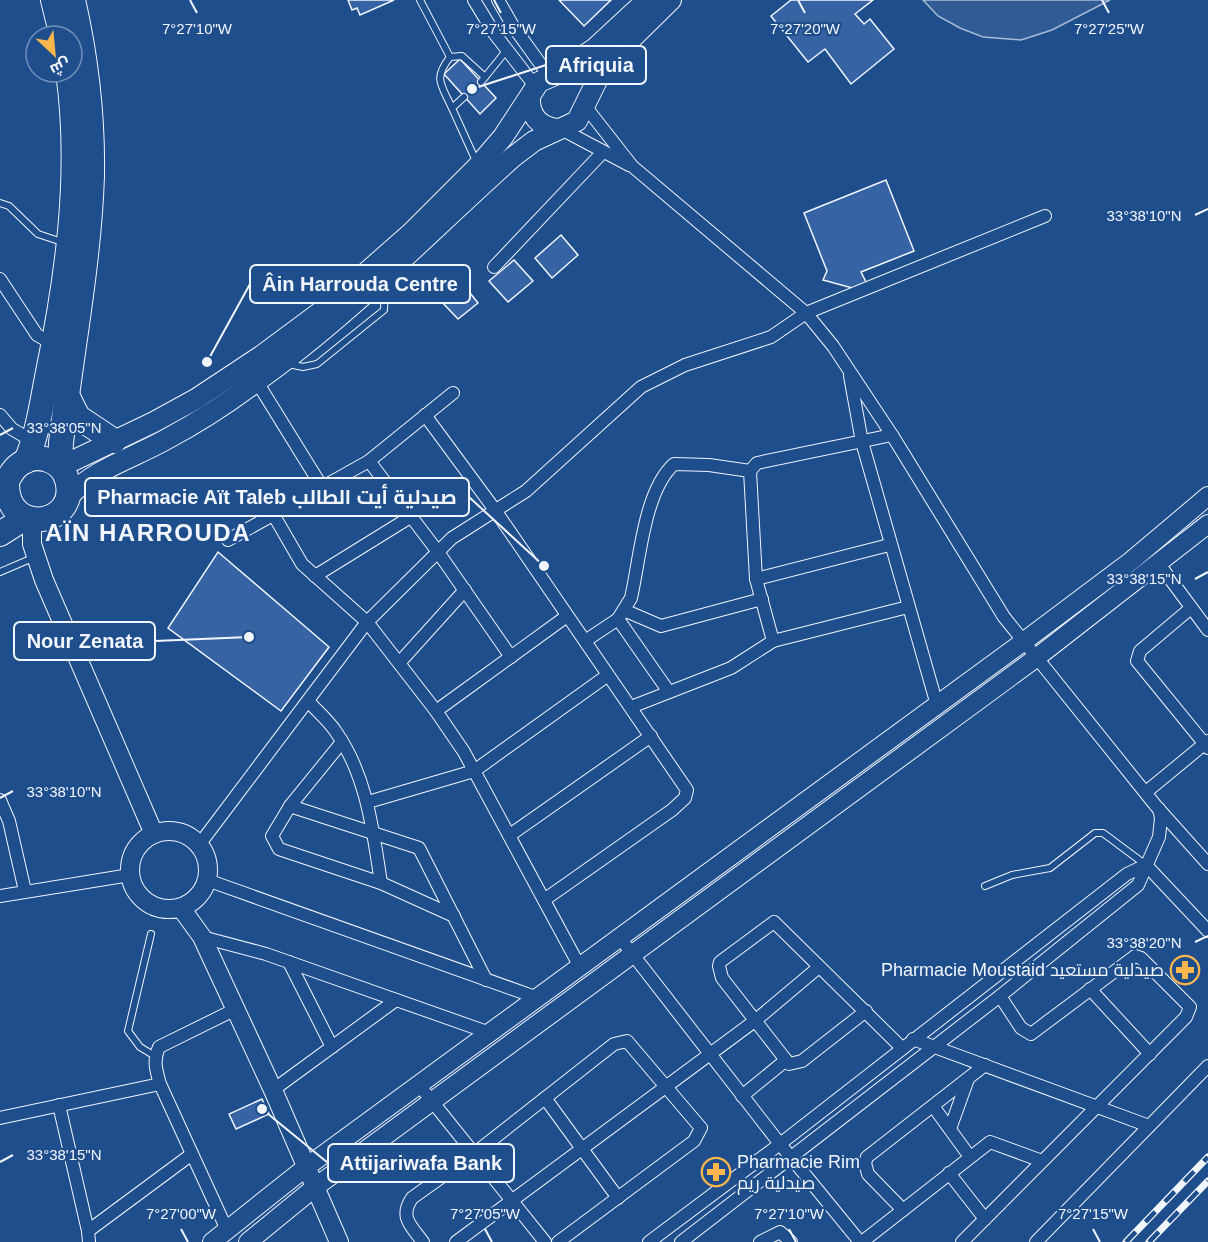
<svg xmlns="http://www.w3.org/2000/svg" width="1208" height="1242" font-family="Arial,Cairo,sans-serif">
  <rect width="100%" height="100%" fill="#1f4e8c"/>
  <!-- built -->
  <path fill="#305b95" stroke="#a8bbd7" stroke-width="1.5" d="M923,0H1110L1052,30L1021,40L983,37L960,28L938,16Z"/>
  <!-- building -->
  <g fill="#3563a3" stroke="#f2f6ff" stroke-width="1.5">
    <path d="M348,0H394L360,15L357,8L352,10Z"/>
    <path d="M559,0H611L584,26Z"/>
    <path d="M791,0H873L855,14L864,24L870,19L894,49L851,84L825,49L808,62L771,16Z"/>
    <path d="M460,59L496,98L480,114L444,74Z"/>
    <path d="M886,180L914,251L861,272L867,284L856,289L823,280L827,271L804,213Z"/>
    <path d="M561,235L578,255L552,278L535,258Z"/>
    <path d="M514,260L533,281L508,302L489,281Z"/>
    <path d="M462,283L478,303L458,319L440,300Z"/>
    <path d="M218,552L329,647L281,711L168,628Z"/>
    <path d="M262,1099L269,1114L236,1129L229,1114Z"/>
  </g>
  <g fill="none" stroke-linecap="round" stroke-linejoin="round">
    <!-- lane casing -->
    <g stroke="#f2f6ff" stroke-width="8">
      <g id="lane">
        <path d="M420,0L450,57"/>
        <path d="M481,82L506,51"/>
        <path d="M464,97L452,108L476,161"/>
        <path d="M452,108C441,84 433,79 450,57L462,56L485,77"/>
        <path d="M0,203L9,206L38,234L65,243"/>
        <path d="M288,364L303,367L317,364L384,310L385,283"/>
        <path d="M0,572L35,557"/>
        <path d="M985,886L1012,875L1050,868L1095,833H1103L1146,865"/>
        <path d="M151,934L128,1031L140,1047L155,1056"/>
      </g>
    </g>
    <!-- street casing -->
    <g stroke="#f2f6ff" stroke-width="14">
      <g id="street">
        <path d="M474,0L494,33L535,86"/>
        <path d="M498,0L513,26L549,76"/>
        <path d="M585,106L632,166L806,313L833,346L892,435L1004,617L1156,806L1208,864"/>
        <path d="M561,129L629,165"/>
        <path d="M494,267L603,152"/>
        <path d="M0,279L37,335L55,345"/>
        <path d="M850,376L862,442L937,705"/>
        <path d="M257,382L322,487"/>
        <path d="M0,415L12,429L34,442"/>
        <path d="M425,415L495,510L687,790L685,798L672,810L544,900"/>
        <path d="M369,461L438,552L511,657"/>
        <path d="M273,514L302,564L367,622L436,711L464,752L580,967"/>
        <path d="M228,540L369,461L453,393"/>
        <path d="M1159,564L1208,630"/>
        <path d="M315,576L412,516"/>
        <path d="M756,579L889,545"/>
        <path d="M1191,608L1140,651L1137,661L1208,748"/>
        <path d="M626,611L661,626L762,599"/>
        <path d="M618,619L669,692"/>
        <path d="M585,641L618,619L631,598C640,559 644,491 674,464L709,465L750,471"/>
        <path d="M773,641L908,607"/>
        <path d="M400,662L465,590"/>
        <path d="M308,701C317,711 329,721 336,732C367,776 373,831 381,883"/>
        <path d="M631,707L731,668L773,641L756,579L750,471L757,463L892,435"/>
        <path d="M436,711L567,616"/>
        <path d="M342,742L290,806L272,836L279,849L381,883L454,916"/>
        <path d="M1146,792L1208,741"/>
        <path d="M0,800L9,821L25,891"/>
        <path d="M368,802L474,771L608,675"/>
        <path d="M290,806L419,848L486,980"/>
        <path d="M510,835L651,736"/>
        <path d="M199,845L367,622L452,538L526,491L641,387L685,365L771,337L806,313L1045,216"/>
        <path d="M1146,865L1208,931"/>
        <path d="M207,880L538,998"/>
        <path d="M0,896L130,875"/>
        <path d="M202,937L266,954L490,1033"/>
        <path d="M620,938L780,1144L860,1242"/>
        <path d="M289,962L332,1047"/>
        <path d="M1090,989L1150,1054"/>
        <path d="M866,1011L802,1061L789,1064L722,978L719,966L720,962L774,922L902,1048"/>
        <path d="M913,1039L1149,1126"/>
        <path d="M419,1085L545,1242"/>
        <path d="M273,1090L396,1000"/>
        <path d="M742,1096L786,1060"/>
        <path d="M545,1098L618,1198"/>
        <path d="M59,1105L88,1231"/>
        <path d="M933,1106L970,1157"/>
        <path d="M0,1118L160,1084"/>
        <path d="M950,1129L968,1079"/>
        <path d="M949,1173L985,1219"/>
        <path d="M903,1210L868,1174L865,1163L867,1157L985,1065"/>
        <path d="M227,1230L160,1084C156,1070 153,1061 159,1047L236,1009"/>
        <path d="M89,1242L88,1231L192,1154"/>
        <path d="M423,1242C411,1226 399,1217 412,1198L475,1153L614,1044L627,1041L701,1128L694,1141L558,1242"/>
        <path d="M456,1242L756,1020L819,967"/>
        <path d="M649,1242L780,1144L1127,874L1146,865"/>
        <path d="M681,1242L1000,996L1138,885L1159,837L1161,818L1159,809"/>
        <path d="M760,1242L780,1232L791,1242"/>
        <path d="M862,1242L990,1142L1042,1161"/>
        <path d="M962,1242L1186,1017L1190,1007L1141,958L1135,956L1031,1034L1021,1028L1000,996"/>
        <path d="M1036,1242L1208,1066"/>
      </g>
    </g>
    <!-- secondary casing -->
    <g stroke="#f2f6ff" stroke-width="20">
      <g id="secondary">
        <path d="M32,520V544L44,580L154,834"/>
        <circle cx="169" cy="870" r="39"/>
        <path d="M181,908L202,937L273,1090L339,1242"/>
        <path d="M212,1242L305,1168L1023,642L1131,561L1208,496"/>
        <path d="M248,1242L314,1188L1036,658L1208,524"/>
      </g>
    </g>
    <!-- primary casing -->
    <g stroke="#f2f6ff" stroke-width="22">
      <g id="primary">
        <path d="M530,97C529,115 539,127 557,129"/>
        <path d="M60,467L154,422L196,399L261,356L327,307L411,233L478,166L503,137L539,82L555,75L595,48L647,0"/>
        <path d="M68,497C96,468 131,459 165,440C197,423 228,403 257,381C350,315 428,233 513,157L534,141L577,121L604,66L671,0"/>
      </g>
    </g>
    <!-- highway casing -->
    <g stroke="#f2f6ff" stroke-width="26">
      <g id="highway">
        <path d="M53,0L62,36"/>
        <path d="M67,395L78,417L114,441"/>
        <path d="M26,461C38,433 42,402 48,372C68,274 82,172 68,72"/>
        <path d="M60,467L61,443C71,354 89,265 92,176C93,117 86,57 73,0"/>
        <path d="M0,496C6,486 9,472 19,465C36,451 62,460 67,480C80,525 7,538 7,484"/>
        <path d="M0,534L25,518"/>
      </g>
    </g>
    <!-- lane -->
    <use href="#lane" stroke="#1f4e8c" stroke-width="6"/>
    <!-- street -->
    <use href="#street" stroke="#1f4e8c" stroke-width="12"/>
    <!-- secondary -->
    <use href="#secondary" stroke="#1f4e8c" stroke-width="18"/>
    <!-- primary -->
    <use href="#primary" stroke="#1f4e8c" stroke-width="20"/>
    <!-- highway -->
    <use href="#highway" stroke="#1f4e8c" stroke-width="24"/>
    <!-- rail casing -->
    <g stroke="#f2f6ff" stroke-width="7">
      <g id="rail">
        <path d="M1126,1242L1208,1157"/>
        <path d="M1149,1242L1208,1181"/>
      </g>
    </g>
    <!-- rail -->
    <use href="#rail" stroke="#1f4e8c" stroke-width="4.5" stroke-dasharray="14" stroke-linecap="butt"/>
  </g>
  <!-- ticks -->
  <path fill="none" stroke="#f2f6ff" stroke-width="2" d="M190,0L197,13M494,0L501,13M798,0L805,13M1102,0L1109,13M1195,215L1208,209M0,435L13,428M1195,579L1208,572M0,798L13,791M1195,942L1208,936M0,1162L13,1155M181,1229L188,1242M485,1229L492,1242M789,1229L796,1242M1093,1229L1100,1242"/>
  <!-- icons -->
  <defs>
    <g id="pharmacy-ring" transform="scale(1.5)"><circle r="9.5" fill="#1f4e8c" stroke="#ffb74d" stroke-width="1.5"/><path d="M-2-6h4v4h4v4h-4v4h-4v-4h-4v-4h4Z" fill="#ffb74d"/></g>
  </defs>
  <g fill-rule="evenodd">
    <use href="#pharmacy-ring" x="1185" y="970"/>
    <use href="#pharmacy-ring" x="716" y="1172"/>
  </g>
  <g text-anchor="middle" stroke-width="4.5" stroke-linejoin="round" paint-order="stroke">
    <!-- poi labels -->
    <g font-size="18" fill="#f2f6ff" stroke="#1f4e8c" text-anchor="end">
      <text x="1164" y="976">Pharmacie Moustaid صيدلية مستعيد</text>
      <text x="737" y="1168" text-anchor="start">Pharmacie Rim<tspan x="737" dy="21">صيدلية ريم</tspan></text>
    </g>
    <!-- district labels -->
    <g font-size="24" font-weight="bold" letter-spacing="1.5" fill="#f2f6ff" stroke="#1f4e8c">
      <text x="148" y="541">AÏN HARROUDA</text>
    </g>
  </g>
  <g font-size="15" text-anchor="middle" fill="#f2f6ff" stroke="#1f4e8c" stroke-width="4.5" stroke-linejoin="round" paint-order="stroke">
    <text x="197" y="34">7°27'10"W</text>
    <text x="501" y="34">7°27'15"W</text>
    <text x="805" y="34">7°27'20"W</text>
    <text x="1109" y="34">7°27'25"W</text>
    <text x="1144" y="221">33°38'10"N</text>
    <text x="64" y="433">33°38'05"N</text>
    <text x="1144" y="584">33°38'15"N</text>
    <text x="64" y="797">33°38'10"N</text>
    <text x="1144" y="948">33°38'20"N</text>
    <text x="64" y="1160">33°38'15"N</text>
    <text x="181" y="1219">7°27'00"W</text>
    <text x="485" y="1219">7°27'05"W</text>
    <text x="789" y="1219">7°27'10"W</text>
    <text x="1093" y="1219">7°27'15"W</text>
  </g>
  <!-- callouts -->
  <path fill="none" stroke="#f2f6ff" stroke-width="2" d="M472 89L546 65M207 362L250 284M544 566L469 497M249 637L155 641M262 1109L328 1163"/>
  <g fill="#f2f6ff" stroke="#1f4e8c" stroke-width="2">
    <circle cx="472" cy="89" r="6"/>
    <circle cx="207" cy="362" r="6"/>
    <circle cx="544" cy="566" r="6"/>
    <circle cx="249" cy="637" r="6"/>
    <circle cx="262" cy="1109" r="6"/>
  </g>
  <g fill="#1f4e8c" stroke="#f2f6ff" stroke-width="2">
    <rect x="546" y="46" width="100" height="38" rx="6"/>
    <rect x="250" y="265" width="220" height="38" rx="6"/>
    <rect x="85" y="478" width="384" height="38" rx="6"/>
    <rect x="14" y="622" width="141" height="38" rx="6"/>
    <rect x="328" y="1144" width="186" height="38" rx="6"/>
  </g>
  <g font-size="20" text-anchor="middle" font-weight="bold" fill="#f2f6ff">
    <text x="596" y="72">Afriquia</text>
    <text x="360" y="291">Âin Harrouda Centre</text>
    <text x="277" y="504">Pharmacie Aït Taleb صيدلية أيت الطالب</text>
    <text x="85" y="648">Nour Zenata</text>
    <text x="421" y="1170">Attijariwafa Bank</text>
  </g>
  <!-- north arrow -->
  <g transform="translate(54 54) rotate(154)"><circle r="28" fill="#1f4e8c" stroke="#7391ba" stroke-width="1.5"/>
  <path d="M0-4.5L10 22L0 15L-10 22Z" fill="#ffb74d"/>
  <text y="-9" font-size="16" font-weight="bold" text-anchor="middle" fill="#f2f6ff">ش</text>
  </g>
</svg>
